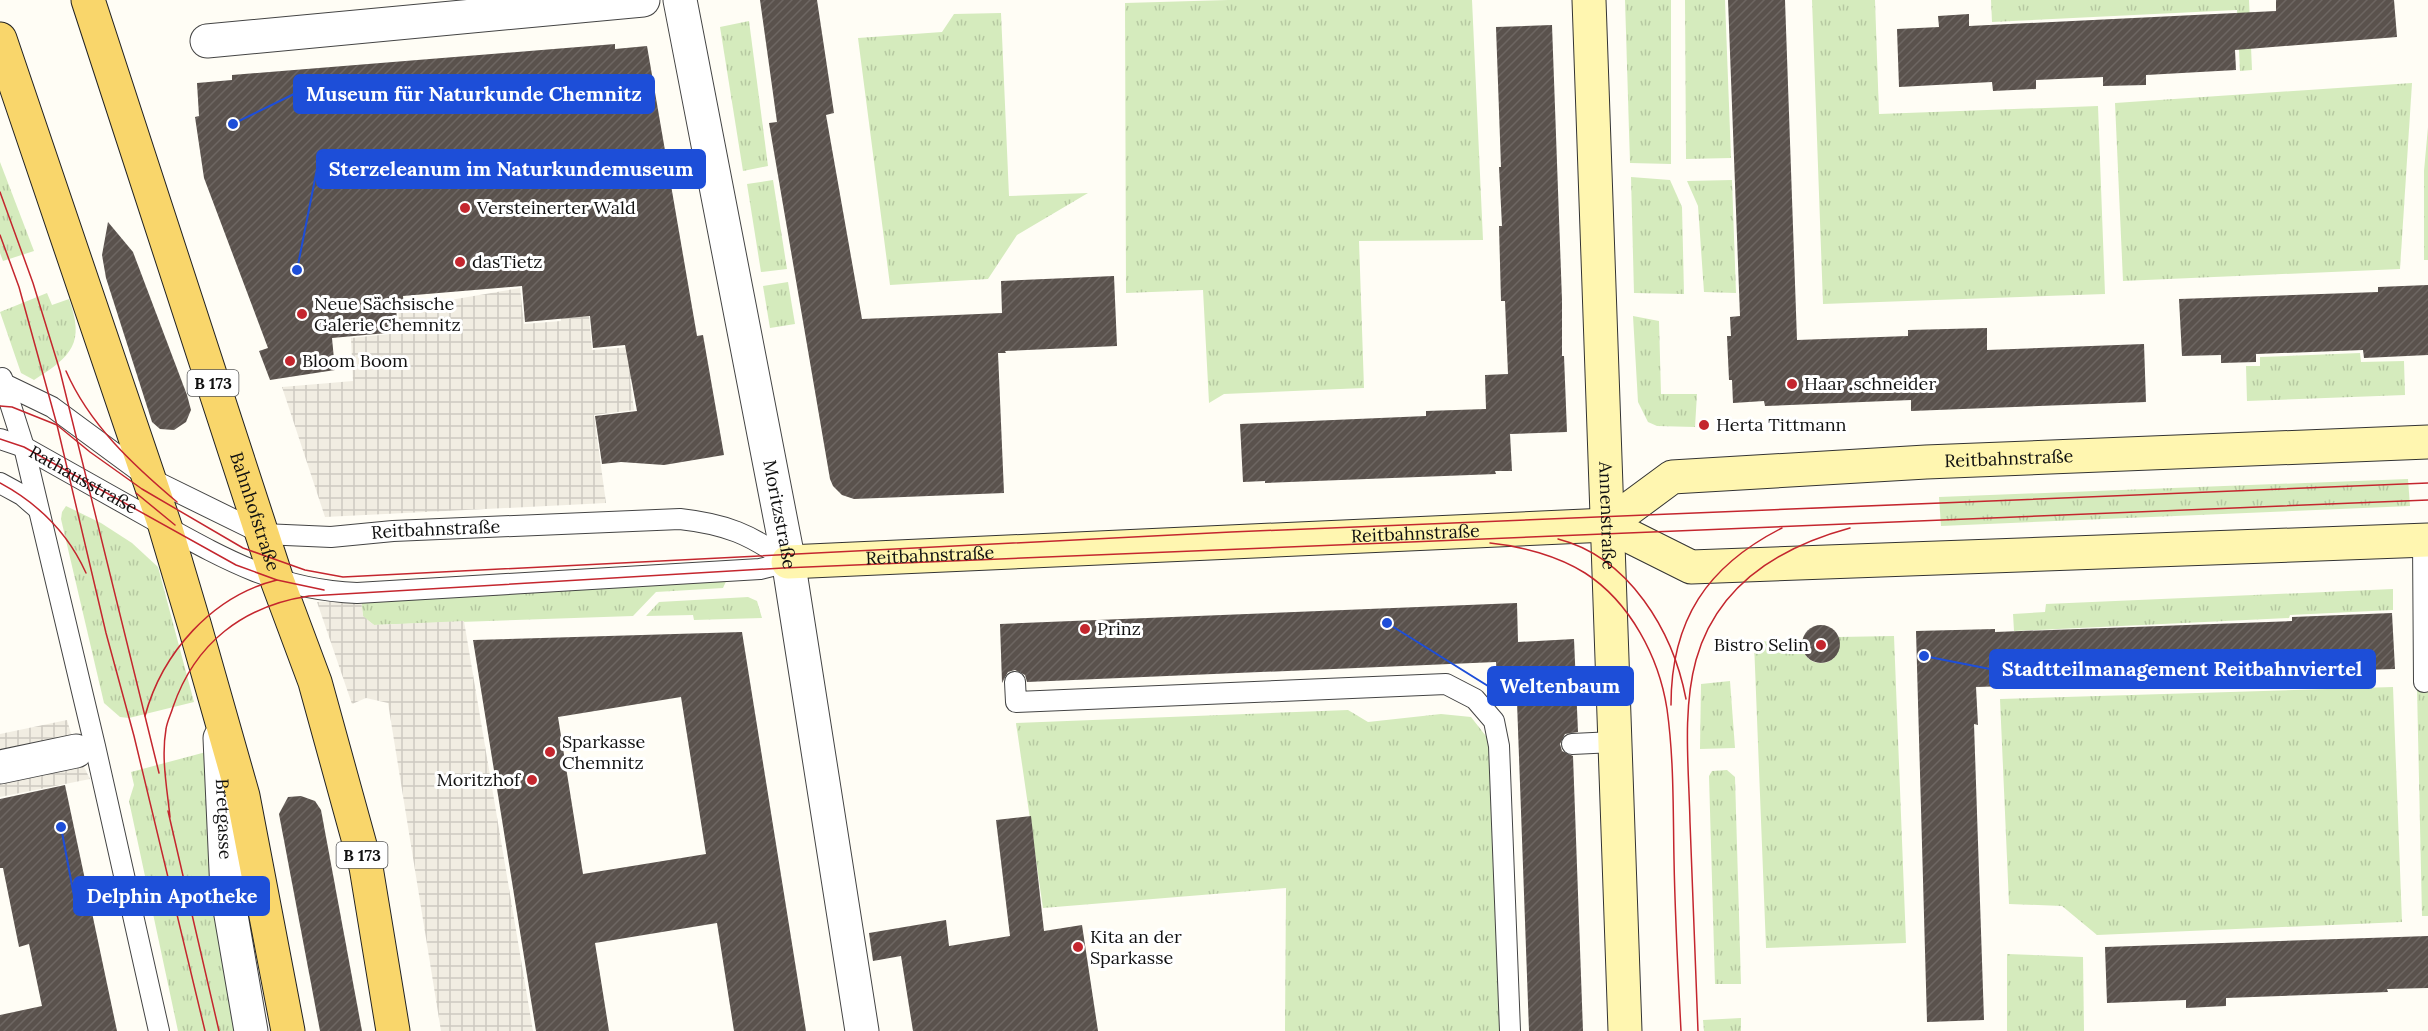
<svg xmlns="http://www.w3.org/2000/svg" width="2428" height="1031" font-family="Lora,serif">
  <defs>
    <pattern id="grass-tufts" width="24" height="20" patternUnits="userSpaceOnUse" patternTransform="scale(1.5)"><rect width="24" height="20" fill="#d5ebbd"/><path d="M3 7l-1-3M5 7V3M7 7l1-3M15 17l-1-3M17 17v-4M19 17l1-3" fill="none" stroke="#b6c8a1"/></pattern>
    <pattern id="plaza-grid" width="8" height="8" patternUnits="userSpaceOnUse" patternTransform="scale(1.5)"><rect width="8" height="8" fill="#f1ede2"/><path d="M0 4h8M4 0v8" fill="none" stroke="#cecac1"/></pattern>
    <pattern id="building-hatch" width="6" height="6" patternUnits="userSpaceOnUse" patternTransform="scale(1.5)"><rect width="6" height="6" fill="#5a524d"/><path d="M-1 1l2-2M0 6l6-6M5 7l2-2" fill="none" stroke="#6d6662"/></pattern>
  </defs>
  <rect width="100%" height="100%" fill="#fffdf5"/>
  <!-- grass -->
  <g fill="url(#grass-tufts)">
    <path d="M1228,0H1472L1483,240L1359,241L1364,388L1224,394L1209,403L1203,290L1126,293L1125,3Z"/>
    <path d="M1625,0H1671V164L1630,163Z"/>
    <path d="M1685,0H1725L1731,158L1686,159Z"/>
    <path d="M1812,0H1875L1879,114L2098,106L2105,294L1823,304Z"/>
    <path d="M1991,0H2249L2252,70L2240,71L2237,10L1992,22Z"/>
    <path d="M1001,13L1009,196L1088,193L1017,235L988,279L890,285L858,38L942,32L954,14Z"/>
    <path d="M749,21L768,166L743,171L720,27Z"/>
    <path d="M2412,83L2400,269L2123,281L2115,103Z"/>
    <path d="M2428,127V260H2424V171Z"/>
    <path d="M0,162L34,251L3,261L0,253Z"/>
    <path d="M1631,177L1670,180L1682,207L1684,294L1634,293Z"/>
    <path d="M773,180L787,269L761,272L747,184Z"/>
    <path d="M1732,180L1736,293L1704,292L1698,206L1687,181Z"/>
    <path d="M788,282L795,324L770,328L763,286Z"/>
    <path d="M47,293L52,305L69,299C85,343 72,356 34,380L21,373L0,312Z"/>
    <path d="M1633,316L1659,321L1661,394H1697L1695,427L1657,426L1648,422L1638,402Z"/>
    <path d="M2360,353L2361,362L2404,361L2405,395L2247,401L2246,366H2260V357Z"/>
    <path d="M2408,479L2410,506L1941,526L1939,497Z"/>
    <path d="M66,506L101,523L132,543L158,567L194,702L129,718L120,717L104,703L61,519L62,512Z"/>
    <path d="M728,577L723,588L656,592L633,616L374,625L363,617L361,600Z"/>
    <path d="M2393,589V610L2290,615L2289,618L2014,631L2013,614L2045,612L2046,604Z"/>
    <path d="M748,597L757,601L762,618L694,620L693,615L646,616L659,602Z"/>
    <path d="M1894,636L1906,943L1766,948L1754,642L1803,639C1797,672 1847,671 1838,637Z"/>
    <path d="M1730,681L1735,748L1700,749L1701,684Z"/>
    <path d="M2393,687L2402,922L2097,935L2062,906L2009,904L2000,699Z"/>
    <path d="M2417,688H2428V916H2422Z"/>
    <path d="M1348,710L1368,722L1441,714L1471,717L1489,740L1501,1031H1285L1286,888L1043,908L1016,723Z"/>
    <path d="M206,752L241,1031H178L129,801L134,785L131,772Z"/>
    <path d="M1727,770L1735,777L1741,984H1715L1709,776L1712,771Z"/>
    <path d="M2007,954L2083,957L2084,1031H2007Z"/>
    <path d="M1741,1018V1031H1704L1703,1020Z"/>
  </g>
  <!-- plaza -->
  <g fill="url(#plaza-grid)">
    <path d="M520,288L524,324L561,321V305L588,303L592,350L630,347L633,378L630,379L634,410L594,415L606,503L325,517L282,387L353,381L351,338L400,333L398,309Z"/>
    <path d="M361,600L363,616L374,625L464,621L533,1031H441L388,703L366,698L352,704L317,602Z"/>
    <path d="M67,720L76,751L90,779L0,797V734Z"/>
  </g>
  <!-- building -->
  <g fill="url(#building-hatch)" fill-rule="evenodd">
    <path d="M760,0H817L834,113L826,115L862,319L1002,313L1001,281L1114,276L1117,346L1005,351L1006,353H998L1004,493L854,499L842,495L833,486L830,479L769,123L777,122Z"/>
    <path d="M1728,0H1785L1797,340L1908,336V330L1987,328V350L2144,344L2146,402L1911,411V400L1765,406L1764,401L1733,403L1732,380H1729L1727,336H1731L1730,317L1740,316Z"/>
    <path d="M2276,0H2394L2397,37L2235,50L2236,70L2146,75V85L2103,86V77L2036,80V89L1993,91L1992,82L1899,87L1897,29L1939,27L1938,16L1969,14V26L2276,11Z"/>
    <path d="M1552,25L1562,300V356H1564L1567,432L1510,434L1512,471H1495L1496,474L1265,483V481L1243,482L1240,424L1426,416V411L1486,409L1485,375L1508,374L1505,301H1501L1499,226H1502L1499,167H1501L1496,27Z"/>
    <path d="M615,44V49L647,46L697,336L703,335L724,455L664,465L621,462L602,464L595,416L637,411L625,345L593,348L590,316L525,322L522,286L403,296L404,307H396L398,332L332,338L335,370L270,380L259,351L268,348L204,178L195,117L199,116L197,83L232,80V75Z"/>
    <path d="M108,222L133,252L187,395L191,410L186,422L174,430L160,429L152,422L106,278L102,255Z"/>
    <path d="M2428,285V355L2364,358L2363,350L2256,354V362L2221,363V355L2182,356L2179,299L2378,292V287Z"/>
    <path d="M1517,603L1518,642L1574,639L1578,732L1565,734L1560,744L1562,751L1573,756L1583,1031H1529L1517,702L1498,703L1496,662L1027,682L1025,675L1015,670L1008,672L1002,683L1000,624Z"/>
    <path d="M2392,613L2395,669L2294,672V677L1976,687L1978,725L1974,724L1984,1020L1927,1022L1916,631L1995,629V632L2292,621V617Z"/>
    <circle cx="1821" cy="644" r="19"/>
    <path d="M742,632L806,1031H734L717,923L595,943L609,1031H536L473,640ZM681,697L706,854L583,874L558,717Z"/>
    <path d="M65,785L117,1031H0V1015L42,1006L29,944L19,947L3,868H0V799Z"/>
    <path d="M301,796L315,801L321,810L362,1031H320L279,814L288,797Z"/>
    <path d="M1031,816L1044,931L1082,925L1098,1031H913L901,956L873,961L869,933L946,920L949,946L1010,936L996,820Z"/>
    <path d="M2428,936V988L2387,989L2388,992L2226,998V1006L2186,1008V1000L2107,1003L2105,947Z"/>
  </g>
  <g fill="none" stroke-linecap="round" stroke-linejoin="round">
    <!-- lane casing -->
    <g stroke="#444" stroke-width="22">
      <g id="lane">
        <path d="M2,378L24,447L95,746L159,1031"/>
        <path id="s1" d="M0,382L52,407L147,477L263,534L331,537L393,531L680,519C725,524 751,534 788,562"/>
        <path d="M0,439L24,447C67,471 109,495 152,519C221,557 276,590 357,593L760,569L788,562"/>
        <path d="M0,483L22,495L37,508"/>
        <path d="M2423,542L2424,682"/>
        <path d="M1015,682L1016,702L1446,684L1475,699L1494,721L1499,746L1510,1031"/>
        <path d="M1572,744L1614,742"/>
      </g>
    </g>
    <!-- street casing -->
    <g stroke="#444" stroke-width="35">
      <g id="street">
        <path id="s2" d="M680,0L787,553L862,1031"/>
        <path d="M207,41L643,0"/>
        <path id="s3" d="M220,738L227,892L251,1031"/>
        <path d="M0,767L76,751"/>
      </g>
    </g>
    <!-- secondary casing -->
    <g stroke="#333" stroke-width="35">
      <g id="secondary">
        <path id="s4" d="M1589,0L1625,1031"/>
        <path id="s5" d="M1607,525L1672,477L1926,462L2428,442"/>
        <path id="s6" d="M788,562L1607,525L1691,567L2428,540"/>
      </g>
    </g>
    <!-- primary casing -->
    <g stroke="#222" stroke-width="35">
      <g id="primary">
        <path id="s7" d="M88,0L277,580L315,682L366,867L393,1031"/>
        <path d="M0,39L165,526L195,627L243,796L288,1031"/>
      </g>
    </g>
    <!-- lane -->
    <use href="#lane" stroke="#fff" stroke-width="20"/>
    <!-- street -->
    <use href="#street" stroke="#fff" stroke-width="33"/>
    <!-- secondary -->
    <use href="#secondary" stroke="#fff6b0" stroke-width="33"/>
    <!-- primary -->
    <use href="#primary" stroke="#f9d66b" stroke-width="33"/>
    <!-- tram -->
    <g stroke="#c4262e" stroke-width="1.5">
      <path d="M0,192L33,283L60,371L159,773"/>
      <path d="M0,235L19,287L57,425L106,633L134,736L205,1031"/>
      <path d="M66,371C89,424 133,465 177,502"/>
      <path d="M0,406L12,407L57,425L90,452L142,489L243,548L305,570L343,577L1231,532L2428,483"/>
      <path id="s8" d="M0,439L24,447L236,565L277,580L324,590"/>
      <path d="M0,483C39,504 68,533 86,573"/>
      <path d="M136,493L175,525"/>
      <path d="M1558,539C1629,557 1673,631 1686,699"/>
      <path d="M1490,543C1521,546 1558,556 1585,573C1630,602 1659,657 1667,709C1674,759 1673,809 1674,859C1675,916 1678,974 1681,1031"/>
      <path d="M1671,705C1671,620 1707,566 1782,528"/>
      <path d="M145,716C162,653 212,596 277,580"/>
      <path d="M168,811L219,1031"/>
      <path d="M170,817C167,788 161,758 166,729C167,722 171,714 173,707C195,643 243,606 309,596L783,568L2428,500"/>
      <path d="M1698,1031C1695,962 1693,892 1690,822C1689,770 1682,711 1696,660C1717,585 1780,547 1850,528"/>
    </g>
  </g>
  <!-- markers -->
  <g fill="#c4262e" stroke="#fff" stroke-width="2">
    <circle cx="465" cy="208" r="6"/>
    <circle cx="460" cy="262" r="6"/>
    <circle cx="302" cy="314" r="6"/>
    <circle cx="290" cy="361" r="6"/>
    <circle cx="1792" cy="384" r="6"/>
    <circle cx="1704" cy="425" r="6"/>
    <circle cx="1085" cy="629" r="6"/>
    <circle cx="1821" cy="645" r="6"/>
    <circle cx="550" cy="752" r="6"/>
    <circle cx="532" cy="780" r="6"/>
    <circle cx="1078" cy="947" r="6"/>
  </g>
  <g text-anchor="middle" stroke-width="6" stroke-linejoin="round" paint-order="stroke">
    <!-- shield labels -->
    <g fill="#fff" stroke="#585858" stroke-width="1.5">
      <rect x="187.5" y="370" width="51" height="26" rx="4.5"/>
      <rect x="336.5" y="842" width="51" height="26" rx="4.5"/>
    </g>
    <g font-size="16" font-weight="bold" fill="#111">
      <text x="213" y="389">B 173</text>
      <text x="362" y="861">B 173</text>
    </g>
    <!-- poi labels -->
    <g font-size="18" fill="#111" stroke="#fff" text-anchor="start">
      <text x="477" y="214">Versteinerter Wald</text>
      <text x="472" y="268">dasTietz</text>
      <text x="314" y="310">Neue Sächsische<tspan x="314" dy="21">Galerie Chemnitz</tspan></text>
      <text x="302" y="367">Bloom Boom</text>
      <text x="1804" y="390">Haar .schneider</text>
      <text x="1716" y="431">Herta Tittmann</text>
      <text x="1097" y="635">Prinz</text>
      <text x="1809" y="651" text-anchor="end">Bistro Selin</text>
      <text x="562" y="748">Sparkasse<tspan x="562" dy="21">Chemnitz</tspan></text>
      <text x="520" y="786" text-anchor="end">Moritzhof</text>
      <text x="1090" y="943">Kita an der<tspan x="1090" dy="21">Sparkasse</tspan></text>
    </g>
    <!-- street labels -->
    <g font-size="18" fill="#111" stroke="#fff">
      <text dy="6" stroke="none"><textPath href="#s5" startOffset="418">Reitbahnstraße</textPath></text>
      <text dy="6" stroke="none"><textPath href="#s8" startOffset="93">Rathausstraße</textPath></text>
      <text dy="6" stroke="none"><textPath href="#s7" startOffset="538">Bahnhofstraße</textPath></text>
      <text dy="6" stroke="none"><textPath href="#s2" startOffset="524">Moritzstraße</textPath></text>
      <text dy="6" stroke="none"><textPath href="#s4" startOffset="516">Annenstraße</textPath></text>
      <text dy="6" stroke="none"><textPath href="#s1" startOffset="478">Reitbahnstraße</textPath></text>
      <text dy="6" stroke="none"><textPath href="#s6" startOffset="628">Reitbahnstraße</textPath></text>
      <text dy="6" stroke="none"><textPath href="#s6" startOffset="142">Reitbahnstraße</textPath></text>
      <text dy="6" stroke="none"><textPath href="#s3" startOffset="81">Bretgasse</textPath></text>
    </g>
  </g>
  <!-- callouts -->
  <path fill="none" stroke="#1d4ed8" stroke-width="2" d="M233 124L294 94M297 270L317 169M1924 656L1990 669M1387 623L1488 686M61 827L74 896"/>
  <g fill="#1d4ed8" stroke="#fff" stroke-width="2">
    <circle cx="233" cy="124" r="6"/>
    <circle cx="297" cy="270" r="6"/>
    <circle cx="1924" cy="656" r="6"/>
    <circle cx="1387" cy="623" r="6"/>
    <circle cx="61" cy="827" r="6"/>
  </g>
  <g fill="#1d4ed8" stroke="#1d4ed8" stroke-width="2">
    <rect x="294" y="75" width="360" height="38" rx="6"/>
    <rect x="317" y="150" width="388" height="38" rx="6"/>
    <rect x="1990" y="650" width="385" height="38" rx="6"/>
    <rect x="1488" y="667" width="145" height="38" rx="6"/>
    <rect x="74" y="877" width="195" height="38" rx="6"/>
  </g>
  <g font-size="20" text-anchor="middle" font-weight="bold" fill="#fff">
    <text x="474" y="101">Museum für Naturkunde Chemnitz</text>
    <text x="511" y="176">Sterzeleanum im Naturkundemuseum</text>
    <text x="2182" y="676">Stadtteilmanagement Reitbahnviertel</text>
    <text x="1560" y="693">Weltenbaum</text>
    <text x="172" y="903">Delphin Apotheke</text>
  </g>
</svg>
